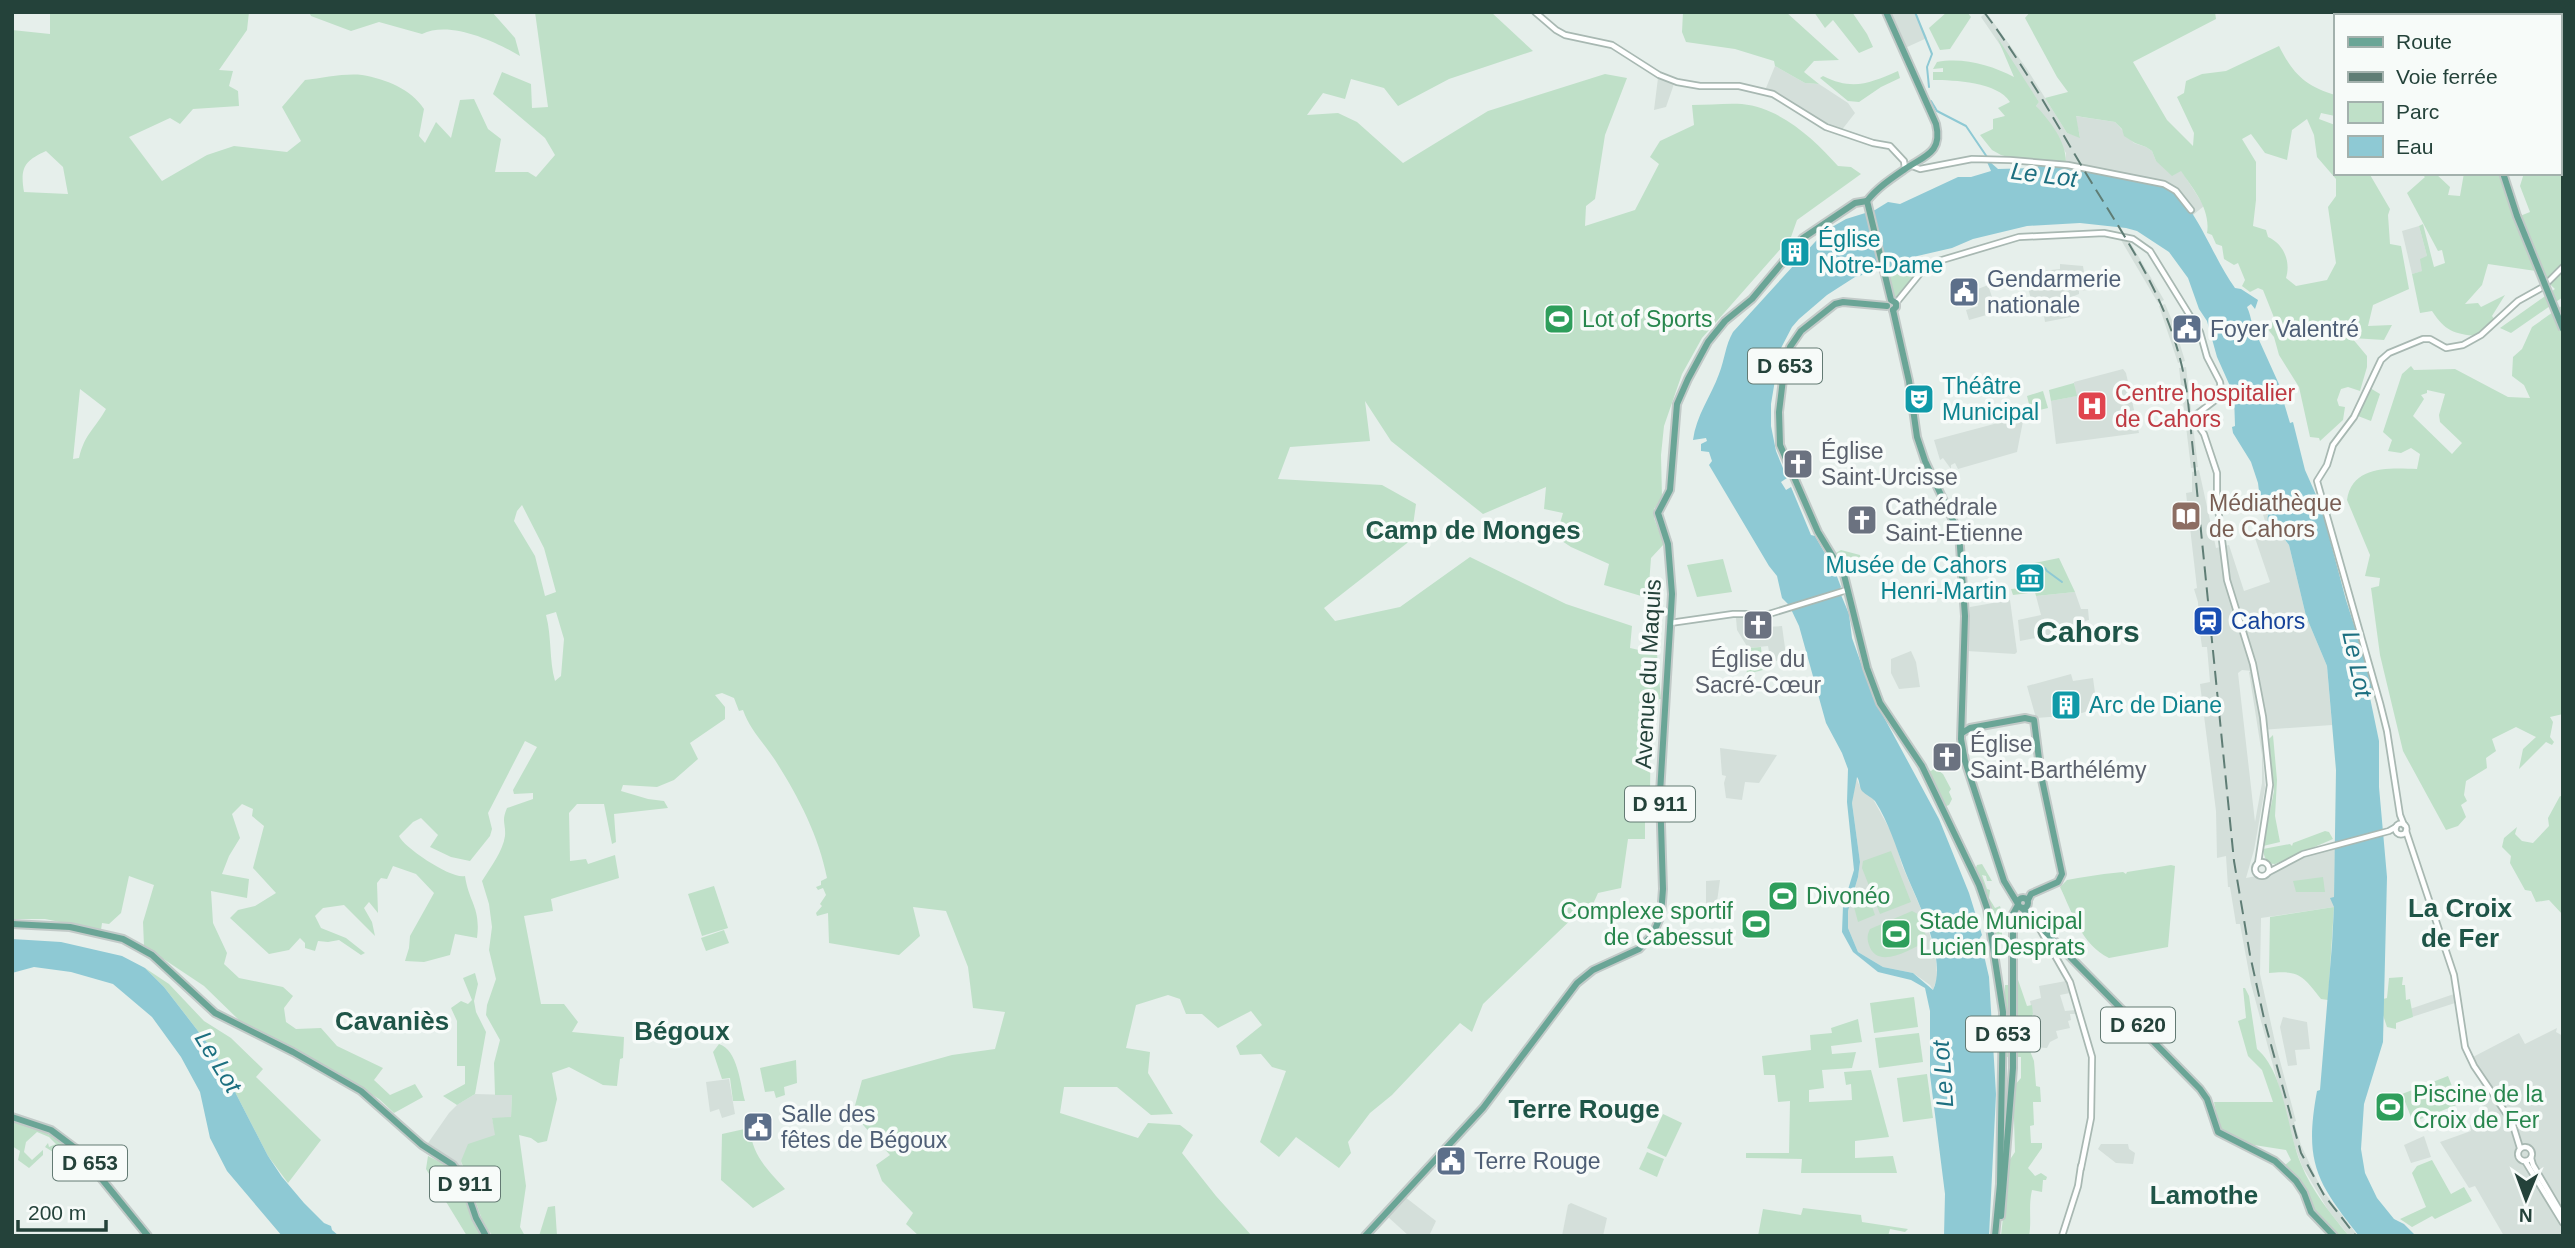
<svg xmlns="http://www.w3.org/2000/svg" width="2575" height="1248" font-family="Arial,sans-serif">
  <rect width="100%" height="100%" fill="#e6efeb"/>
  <!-- built -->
  <g fill="#d4dfda" fill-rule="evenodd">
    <path d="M1889,12H1915L1927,38L1905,48Z"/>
    <path d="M1986,12L2027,69L2067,133L2080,137L2075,116L2115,122L2134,143L2146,147L2152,151L2156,161L2181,170L2204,206L2193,215L2178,193L2127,178L2089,171L2086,167L2066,162V153L2036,106L2039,102L1981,17Z"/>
    <path d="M1775,66L1805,83L1819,84L1848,103L1855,113L1841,131L1828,126L1766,88Z"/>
    <path d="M1658,78L1674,84L1666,107L1654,110Z"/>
    <path d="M2419,226L2427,256L2423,271L2412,274L2402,231Z"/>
    <path d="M2121,240L2130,242L2164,300L2158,303Z"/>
    <path d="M2060,264L2083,266L2087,290L2079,291V294L2067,299L2071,317L2045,322L2041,298L2031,299L2025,277L2042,273V271L2060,269Z"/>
    <path d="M1988,285L1997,312L1969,320L1966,310L1978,306L1973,291Z"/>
    <path d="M2165,304L2174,325L2185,361L2178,363L2159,306Z"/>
    <path d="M2186,367L2198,467L2191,468L2179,368Z"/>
    <path d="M2123,369L2126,373L2139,433L2056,444L2051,401L2076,396L2074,382Z"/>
    <path d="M2024,416L2017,452L1958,469L1955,463L1951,465V469L1943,458L1940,460L1934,440Z"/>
    <path d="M2199,470L2216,548L2229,545L2244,591L2270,582L2255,538L2269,534L2261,508L2272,504L2278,510L2275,509L2269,513L2267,517L2270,528L2277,530L2289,545L2306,616L2327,666L2332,725L2261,730L2265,788L2254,850L2246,878L2272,873L2312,853L2335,849L2334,907L2261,918L2260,974L2275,1042L2296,1121L2294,1122L2301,1145L2321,1188L2358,1236H2349L2328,1210L2302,1166L2295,1147L2251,984L2240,924H2236L2230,887H2228L2226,856L2217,858L2216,811L2200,684L2210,682L2207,647H2202L2199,626L2198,602L2194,589L2197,588L2186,493L2192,492V472ZM2242,670L2252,671L2249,672L2262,755V783L2255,822L2238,673Z"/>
    <path d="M2075,592L2081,609H2088L2089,620L2085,621L2086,628L2020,641L2018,620L2041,615L2036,596Z"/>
    <path d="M2010,600L2017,652L2015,654L1967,651L1970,607Z"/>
    <path d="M1749,617L1765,618L1766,627L1782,626L1786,655L1781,656V660L1771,662L1768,646L1748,648L1737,630L1736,618Z"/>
    <path d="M1911,651L1916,662L1920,687L1899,689L1891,673V659Z"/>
    <path d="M2071,674L2073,681L2093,678L2097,708L2082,713L2076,712L2072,699L2069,698L2058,702L2063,716L2036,718L2027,686Z"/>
    <path d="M1720,748L1742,751L1777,755L1759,783L1745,782L1742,800L1726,798L1724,783L1726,776L1722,775Z"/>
    <path d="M1856,777L1860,787L1873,799L1894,837L1902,865L1927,923L1936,960L1937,978L1933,990L1930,985L1913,973L1883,967L1858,952L1848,928V911L1858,877L1860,862L1852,803Z"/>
    <path d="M1720,880L1716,909L1706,908V881Z"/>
    <path d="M2066,981L2070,993L2060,995L2065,1011L2076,1010L2077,1014H2070L2071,1020L2068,1021L2070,1028L2056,1031L2058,1038L2050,1042L2047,1048L2030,1047L2024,1036L2026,1029L2034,1019L2030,1001L2041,998L2039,986Z"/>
    <path d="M2454,994L2455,1003L2412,1017L2410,1009Z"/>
    <path d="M2283,1017L2307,1022L2310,1049L2295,1050L2297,1065L2288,1066L2280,1027Z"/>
    <path d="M2557,1028L2556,1032L2563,1036V1236H2504L2475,1186L2469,1188L2440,1142L2471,1131L2470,1125L2486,1117L2481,1102L2490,1099L2494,1093L2473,1057L2519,1033L2525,1044Z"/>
    <path d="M729,1079L735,1114L722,1118L719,1109L710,1112L706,1082Z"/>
    <path d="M475,1094L512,1095L511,1118H492L496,1135L461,1161L464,1173L453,1161L426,1146L449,1113L457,1105Z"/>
    <path d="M2424,1136L2431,1157L2411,1163L2404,1145Z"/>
    <path d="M2101,1144H2128L2129,1149L2135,1153L2133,1164L2116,1163L2098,1149Z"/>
    <path d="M1405,1197L1436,1221L1429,1236H1409L1387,1216Z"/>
    <path d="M1571,1203L1607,1218L1603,1236H1562L1568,1205Z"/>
  </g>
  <!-- green -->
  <g fill="#bfe0c8" fill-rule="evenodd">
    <path d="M50,12H249L247,30L219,70L233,71L229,86L238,91L239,106L193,109L180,124L170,118L129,137L162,181L207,155L234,146L287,152L301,141L282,107L305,80C323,78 345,73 362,75C386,79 411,89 424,109L419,136L425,143L436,122L451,138L460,100L474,99L488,129L501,139L495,172H528L536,177L555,155L545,138L493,94L502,72L531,84L532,108L548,107L535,12H1491L1533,51L1449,79L1398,106L1384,88L1351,79L1345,99L1323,93L1307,115L1338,113L1357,122L1403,163L1488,111L1605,74L1627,78L1605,135L1595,199L1586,206L1585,226L1635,210L1659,164L1650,157L1660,141L1694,125L1692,105C1709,105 1726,103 1742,104C1781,108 1814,139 1838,166L1851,167L1861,174L1797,220L1791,237L1702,338L1682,374L1664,426L1661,455L1662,498L1654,509V518L1664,544L1651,558L1648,598L1604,585L1609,564L1571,547L1556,537L1563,513L1544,509L1546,487L1483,514L1391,441L1365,401L1370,441L1290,447L1278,479L1382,485L1416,504L1411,540L1324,608L1335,621L1400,607L1470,557L1566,604L1632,626L1630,648L1657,654L1661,699L1651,701L1650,795L1655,800V813L1645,817V839H1628L1621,888L1598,893L1589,913L1579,912L1483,1004L1472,1032L1460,1023L1392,1095L1370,1113L1348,1142L1351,1153L1339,1168L1296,1137L1279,1157L1260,1142L1286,1071L1272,1067L1261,1054L1240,1055L1236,1046L1262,1025L1251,1011L1218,1028L1202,1014H1186L1180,999L1168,995L1136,1005L1126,1048L1150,1052L1148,1073L1173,1114L1151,1115L1117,1087H1064L1060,1113L1138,1138L1148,1123L1180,1125L1193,1135L1182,1153L1216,1196L1252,1236H919L906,1224L913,1213L882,1181L876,1165L890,1155L856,1117L848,1121L841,1120L839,1116L854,1109L862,1080L952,1055L995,1049L1005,1012L973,1008L968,967L946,911L913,907L920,936L899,955L829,943L828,913L817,916L816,913L822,906L820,904L826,895L823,888L818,890L816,887L821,885V881L827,878C819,836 798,796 775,760C764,743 750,730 743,710L739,711L734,698L722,693L715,695L725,707V719L690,743L698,759L674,780L657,787L623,785L621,791L648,799L664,801L668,808L614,814L616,842L612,844L604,804H577L569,813L570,861L586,859L588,864L615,855L619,878L551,899L553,911L524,916L541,1004H564L578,1022L572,1032L624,1037L623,1058L620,1059L617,1086L603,1085L569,1067L552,1073L557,1099L547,1141L538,1143L531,1138L519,1135L526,1186L520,1227L525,1236H493L484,1225L461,1161L468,1144L495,1135L492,1118L511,1117L512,1095H495L494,1063L500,1040L486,1015L487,1005L496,979L489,950L492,927L489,904L482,881C490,868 503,851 505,836C506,823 501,822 507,808L533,799V793L514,794L513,790L537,747L525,741L488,813L492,829L490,836L470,861L451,857L430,847L438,835L421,818L413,822L399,836C404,848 453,880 465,876C469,903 481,907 477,938L455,934L450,955L424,962L405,961L409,948L410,936L434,893L416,874L393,866L387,879L381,878L377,883L378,913L369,902L364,908L372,922L375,936L344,905L323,908L315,916L321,928L346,938L365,953L361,955L339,940L328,942L318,941L315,951L305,948V943L300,938L289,950L269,954L230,918L238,910L255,906L276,893L253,868L264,826L252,816L253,809L242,804L232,814L240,838L229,856L222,874L249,879L247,898L211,891L213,923L227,953L224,964L239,978L283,987L293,996L284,1008L286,1022L296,1029L321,1028L337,1046L383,1068L374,1080L390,1095L415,1084L423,1097L394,1113L379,1099L327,1067L241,1022L204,986L144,946L143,922L154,885L129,876L121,913L109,924L102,923L101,930L45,919H12V30L50,34ZM46,151L63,167L68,194L24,192C20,168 24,161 46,151ZM80,389L106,409C95,429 85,433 79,458L73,459ZM522,505L544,548L556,592L545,596L535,556L514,521L517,511ZM556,612L564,639L561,676L555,681C549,660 552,638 546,615Z"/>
    <path d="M309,12H492L515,38L520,56C495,41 449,20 422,34L379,22L351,31L311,16Z"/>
    <path d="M1683,12H1786L1839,60L1814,61L1804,72L1819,84L1805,83L1775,66L1774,61L1735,49L1686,42L1682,32Z"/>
    <path d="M1814,12H1852L1867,34L1873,47L1859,53L1833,20L1825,28Z"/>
    <path d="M1947,12H1967L1971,17L1950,49L1940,50L1929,28Z"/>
    <path d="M2030,12H2215L2216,19L2133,62L2167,120L2193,146L2194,133L2177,97L2184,93L2186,81L2202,74L2226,71L2279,46C2293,74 2305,86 2335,95V116L2321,113L2319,119L2335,125V173H2369L2390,209L2388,215L2390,244L2401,246L2409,289L2373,305L2368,326L2392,325L2384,340L2352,338L2367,356V367L2360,391L2348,387L2341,389L2337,400L2339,406L2345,407L2343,420L2320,441L2319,438L2310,437L2299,387L2279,355L2274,337L2266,327L2275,320L2263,290L2258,288L2250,292L2242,286L2245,280L2238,263L2234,265L2224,259L2222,246L2216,244L2212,235L2207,233C2211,209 2193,189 2181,171L2172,176L2156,161L2152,151L2146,147L2135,143L2124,136L2122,129L2115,122L2076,116L2080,138L2067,133L2045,98L2068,92L2057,77L2025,18ZM2307,119L2314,135L2317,157L2336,179V196L2328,207L2336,263L2327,280L2296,286L2286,278C2291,262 2284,244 2268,237L2266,230L2253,226L2256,200V162L2242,139L2251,134L2265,153L2287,160L2292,130Z"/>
    <path d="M1997,37L2039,102L2036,106C2050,121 2066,141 2066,162L2012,158L2001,155L1992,150L1980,135L1993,129V119L2005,116L1998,108L2010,102C1998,82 1954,80 1933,80V72H1943V68L1933,69L1937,62C1963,57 1991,65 2014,77Z"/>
    <path d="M1898,71L1900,78L1881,87L1859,102L1848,101L1820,78L1823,76C1853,91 1870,83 1898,71Z"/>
    <path d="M2563,133V297L2511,333L2500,328L2555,289L2536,271L2488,264L2482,285L2465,304L2478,303L2481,307L2505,295L2492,316L2495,320L2477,336C2454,334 2445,331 2432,311L2420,313L2412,274L2422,271L2420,259L2427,256L2419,226L2423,224L2434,267L2445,263L2442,250L2438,251L2407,193L2425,177L2420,173H2435L2450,187L2448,195L2460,196L2464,173H2498L2515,218L2530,212L2520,186L2524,173H2559V137Z"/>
    <path d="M1922,262L1923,265L1898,298H1895L1889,275Z"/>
    <path d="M2563,305V714L2550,717L2553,722L2550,737L2554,742L2552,745L2546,742L2519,769L2523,749L2536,737L2516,727L2492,739L2496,751L2486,758L2487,768L2466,781L2464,795L2467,801L2461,805L2466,817L2458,826L2446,830L2403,751L2380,655L2371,588L2379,586L2380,578L2365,576L2370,555L2347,500C2352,465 2390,468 2417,469L2420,454L2411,448L2401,453L2388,451L2392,440L2383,432L2402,374L2411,366L2414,370L2455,369L2508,397L2530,398L2524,385L2512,376L2513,357L2522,349L2532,327ZM2427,390L2445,394L2439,415L2440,422L2462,443L2452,454L2413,416L2424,399L2421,395L2427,393Z"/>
    <path d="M2074,383L2077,396L2051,401L2049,390Z"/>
    <path d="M2370,388L2380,394L2371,421L2358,416Z"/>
    <path d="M2043,391L2048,408L2031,412L2027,396Z"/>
    <path d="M1841,550L1860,555L1861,562L1854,565L1855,568L1846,572L1834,554Z"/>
    <path d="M2059,558L2075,592L2036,596L2035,592L2013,595L2011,589L2034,587L2030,564Z"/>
    <path d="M1723,559L1732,592L1697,597L1687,565Z"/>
    <path d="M1761,647L1763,670L1747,674L1745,651L1748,648Z"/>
    <path d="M2273,735L2277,780L2275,816L2280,842L2263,846L2274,791L2269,739Z"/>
    <path d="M1935,768L1943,774L1951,789L1949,792L1952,799L1949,805L1944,807L1926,769L1931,771Z"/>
    <path d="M2560,796L2563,797V915L2549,900L2536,902L2531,891L2525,890L2510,863L2511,856L2502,847L2504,838L2517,827L2515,834L2522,841L2533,843L2549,826L2548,818Z"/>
    <path d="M2325,831L2329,832L2333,839L2275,864C2266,864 2264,857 2263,849L2290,844L2292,846L2293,843Z"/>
    <path d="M1891,851L1911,902L1880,914L1862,868L1863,861Z"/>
    <path d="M1982,864L1992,881H1987L1986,876L1982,875L1987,889L1990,890L1989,898L1995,908L2000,906L2003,916L1999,912L1995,916L2002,926V938L2000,934L1995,938L1992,919L1975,870L1977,865Z"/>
    <path d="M2171,865L2175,866L2168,947L2109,958C2081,944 2073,914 2060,887L2067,880L2078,878L2104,874L2123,872L2126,874L2127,872Z"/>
    <path d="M2323,877L2325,892H2296L2293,881Z"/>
    <path d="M714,886L728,928L702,936L688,894Z"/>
    <path d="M1868,895L1875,915L1858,922L1853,903L1862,900L1866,903L1864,896Z"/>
    <path d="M2334,907L2328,1000L2321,999C2303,976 2300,970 2269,973L2270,917Z"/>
    <path d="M1912,911L1918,914L1926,936L1925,942C1910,950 1877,970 1869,945C1867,939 1867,935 1870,929Z"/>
    <path d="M724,930L729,943L706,951L701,938Z"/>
    <path d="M145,968L169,984L204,1021L231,1038L263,1069L256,1077L321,1140L288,1183L268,1156L215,1053L164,987Z"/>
    <path d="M2015,971L2027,1006L2032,1005L2033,1014L2024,1036L2034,1061L2036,1086L2040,1087L2041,1102H2033L2034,1125L2030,1126L2031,1143H2042V1148L2028,1168L2035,1176L2041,1173L2047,1177L2046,1180H2043L2042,1192L2032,1190C2028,1207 2032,1220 2029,1236H2001L2009,1161L2015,1152L2013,1087L2021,1078V1057H2005V985H2015Z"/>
    <path d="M475,973L478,984L474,1001L476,1012L486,1032L475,1094L457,1105L443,1096L465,1084V1066H457V1021L451,1008L461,1001L468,1004L472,1000L463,978Z"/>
    <path d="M2403,977L2402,985H2405L2406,1000L2410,999L2413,1017L2396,1023V1029L2387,1027L2383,1015V999L2387,998L2389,978Z"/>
    <path d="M2243,988H2245L2249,996L2257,1049C2285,1073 2287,1131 2301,1164C2312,1191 2330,1213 2349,1236H2339L2314,1211L2304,1187L2285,1165L2291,1160L2286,1150L2254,1145L2220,1130L2214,1102H2273L2262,1070L2248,1056L2238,1021L2246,1018Z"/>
    <path d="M1914,997L1918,1027L1874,1033L1870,1003Z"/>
    <path d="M1858,1019L1862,1042L1831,1046L1832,1054L1856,1052L1852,1068L1822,1070L1824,1088L1809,1090V1102L1852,1100L1851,1084L1846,1085L1844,1072L1871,1070L1889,1137L1855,1141V1158L1893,1156L1897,1173H1801L1802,1159L1746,1158V1153H1789L1790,1101L1778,1102L1775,1075H1764L1762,1056L1811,1050L1810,1035L1832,1033L1831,1028Z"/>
    <path d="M1919,1033L1923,1062L1879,1068L1875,1038Z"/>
    <path d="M719,1044C738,1050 740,1084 745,1101H733L730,1078L722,1079L713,1052Z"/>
    <path d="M796,1060L797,1083L784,1087L785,1095L776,1098L774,1091L765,1092L760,1068Z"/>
    <path d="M1927,1074L1933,1118L1903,1122L1897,1078Z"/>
    <path d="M2448,1076L2459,1104L2413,1122L2402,1094Z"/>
    <path d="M1663,1114L1682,1123L1666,1157L1647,1148Z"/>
    <path d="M12,1119L62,1140L80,1157L66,1146L60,1150L75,1165L64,1156V1159H57L58,1155L45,1147L48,1143L49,1147L56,1144L49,1137L37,1132L26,1142L24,1152L32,1160L43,1150V1155L29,1168L18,1160L20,1151L12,1146Z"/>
    <path d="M749,1128C754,1157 765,1167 785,1189L753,1208L721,1180L722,1134Z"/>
    <path d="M1647,1152L1664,1159L1657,1177L1639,1169Z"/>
    <path d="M428,1156L448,1166L461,1184L478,1231L481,1236H467L426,1169Z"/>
    <path d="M2432,1160L2451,1194L2464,1187L2472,1201L2435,1219L2432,1216L2412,1227L2400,1219L2426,1207L2412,1173L2417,1166Z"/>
    <path d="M555,1206L557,1236H539L548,1207Z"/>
    <path d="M1803,1208L1861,1215L1862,1222L1908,1229L1905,1232L1890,1229L1888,1236H1758L1763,1209L1801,1215Z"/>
  </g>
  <!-- water -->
  <g fill="#8ec9d4" fill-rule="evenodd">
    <path d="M1989,161L1998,169L2037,168L2039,165H2044L2168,186C2196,205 2214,260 2235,288L2241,289L2258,300L2255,309L2251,304L2247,307C2252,317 2252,332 2259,340L2287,402L2284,403L2290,423L2293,422L2305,470L2321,506L2346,600L2371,678L2372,688H2368L2379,741V787L2387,877L2383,1042L2364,1104L2361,1149L2365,1173L2377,1198L2394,1219L2404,1224L2416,1236H2359C2316,1182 2304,1162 2317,1091L2320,1090L2332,945L2334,907L2330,898L2334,897L2336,770L2327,666L2306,616L2289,545L2278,530L2270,528C2266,516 2266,515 2276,508L2272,504L2261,508L2258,483L2251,462L2233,433L2232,427L2235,426L2234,395L2217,357L2207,321L2199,309L2188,278L2169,252L2137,231L2126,228L2080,223L2027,226L1973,239L1952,248L1913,257L1888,268L1855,277L1827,295L1799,319L1792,327L1780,350L1771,404V426L1776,451L1787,478L1781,482L1786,490L1791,487L1811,535L1815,536L1834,569L1841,587L1839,590L1849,614L1852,638L1873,697L1939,819L1969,893L1982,935L1980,938L1989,977L1996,1094L1989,1236H1944L1945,1194L1930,1075V1011L1925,988L1911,980L1878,972L1853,952L1842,932L1843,906L1854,870L1847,802L1848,769L1842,753L1826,723L1799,626L1789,605L1782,598L1777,576L1769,566L1709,465L1712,461L1709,452L1701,451V444L1707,441L1706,438L1693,440C1696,416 1711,396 1719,374C1725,359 1725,346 1733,332L1825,231L1846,219L1875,210L1888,202L1900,204L1958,177H1971L1991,171L1987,162ZM1857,777C1860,781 1859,787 1862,791C1866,795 1871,797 1875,801C1889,823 1896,847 1905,871C1917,901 1948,959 1933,990L1913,973L1883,967L1858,952L1848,928V911L1858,877L1860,862L1852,803Z"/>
    <path d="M12,939L61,942L122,956L145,968L164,987L215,1053L268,1156L282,1177L304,1203L324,1223L331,1226L332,1230L339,1236H282L227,1171L210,1138L200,1092L181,1057L152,1017L113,984L71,972L34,967L12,973Z"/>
  </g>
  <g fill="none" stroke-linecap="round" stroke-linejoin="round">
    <!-- stream -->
    <g stroke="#8ec9d4" stroke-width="2">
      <path d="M1915,12L1932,54L1927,67L1929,87"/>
      <path d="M1931,101L1937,111L1966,126L1987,157"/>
      <path d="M2045,568L2047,571L2062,582"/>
    </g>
    <!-- minor casing -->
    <g stroke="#a8b8b2" stroke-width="8">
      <g id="minor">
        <path d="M1535,12L1556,30L1565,35L1612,45L1659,75L1677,82L1700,86H1739L1773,94L1826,127L1873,143L1890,146L1904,161L1905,169"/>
        <path d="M1912,166L1920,169L1972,159L2010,160L2068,165L2164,184L2176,191L2191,210"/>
        <path d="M1896,303L1922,271L1932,263L2019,237L2104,233L2133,239L2150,251L2200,332L2207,357L2220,382L2221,390L2218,398L2197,414L2195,421L2204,434L2217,473V500L2227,580L2253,664L2263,717L2270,785L2258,863"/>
        <path d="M1670,623L1733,614H1769L1847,590"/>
        <circle cx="2401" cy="829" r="5.5"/>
        <path d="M2404,825L2400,815L2387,731L2380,703L2317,481L2327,465L2333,445L2354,417L2381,360L2389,353L2423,339H2430L2446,348L2463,345L2481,335L2518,301L2543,287L2563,267"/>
        <path d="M2406,831L2454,975L2465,1047L2474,1066L2512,1122L2520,1148"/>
        <circle cx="2262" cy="869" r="7"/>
        <path d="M2269,872L2303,854L2389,831L2396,827"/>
        <path d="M2037,924L2070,982L2092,1057L2091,1118L2081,1168"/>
        <circle cx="2525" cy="1154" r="7"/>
        <path d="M2531,1158L2533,1165L2563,1216"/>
        <path d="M2525,1161L2563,1223"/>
        <path d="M2062,1236L2078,1186L2081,1166"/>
      </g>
    </g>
    <!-- major casing -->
    <g stroke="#c2cac8" stroke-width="10">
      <g id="major">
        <path d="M2477,12V16"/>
        <path d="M2503,173L2517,216"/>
        <path d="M1867,201C1877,188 1892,178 1905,169C1924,156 1943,153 1936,124L1886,12"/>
        <path d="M1867,201L1891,300L1896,303V307L1893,310"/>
        <path d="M1887,306L1843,302L1835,304L1801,331L1790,347L1785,363L1779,412L1780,445L1818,532L1844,575L1867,668L1880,703L1922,766L1979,885L1987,908L2003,1012L2000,1184L1995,1236"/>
        <path d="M1893,310L1909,381L1917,437L1925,461L1959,533L1965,616L1961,739L1965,761L2004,881L2018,904"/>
        <path d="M1962,733L1970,728L2025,718L2034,720L2041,775L2062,874L2058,882L2031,894L2028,900"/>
        <circle cx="2023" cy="903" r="5"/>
        <path d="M2022,908L2200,1089L2207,1099L2218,1132L2275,1161L2296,1181L2304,1193L2311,1212L2334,1236"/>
        <path d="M12,924L70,927L123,939L152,955L215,1013L293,1052L361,1091L422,1145L453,1165L462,1177L476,1218L486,1236"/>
        <path d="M12,1117L51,1130L79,1151L148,1236"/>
        <path d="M2001,1216L2013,1068V914L2018,905"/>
        <path d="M1365,1236L1483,1108L1577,983L1593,970L1639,949L1653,934L1661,915L1663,889L1660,793L1672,594L1668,544L1658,513L1670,490L1677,404L1688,379L1708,342L1725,321L1752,299L1803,238L1855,203L1867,201"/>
      </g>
    </g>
    <!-- minor -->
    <use href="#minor" stroke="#fff" stroke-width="4.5"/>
    <!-- major -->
    <use href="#major" stroke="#6aa596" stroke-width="6"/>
    <!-- rail -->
    <path stroke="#5f7d75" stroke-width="2" stroke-dasharray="14 7" stroke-linecap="butt" d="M1984,12C2022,62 2052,116 2084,170C2130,247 2177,309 2188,401L2234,861L2250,955L2265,1023L2301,1153L2324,1195L2356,1236"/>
    <!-- major-bridge casing -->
    <g stroke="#c2cac8" stroke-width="10" stroke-linecap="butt">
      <path id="major-bridge" d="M2517,216L2563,329"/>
    </g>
    <!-- major-bridge -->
    <use href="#major-bridge" stroke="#6aa596" stroke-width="6"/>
  </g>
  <!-- icons -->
  <defs>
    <g id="building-square" transform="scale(1.575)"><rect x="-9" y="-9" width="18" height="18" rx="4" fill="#0f9aa8" stroke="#f7fbf9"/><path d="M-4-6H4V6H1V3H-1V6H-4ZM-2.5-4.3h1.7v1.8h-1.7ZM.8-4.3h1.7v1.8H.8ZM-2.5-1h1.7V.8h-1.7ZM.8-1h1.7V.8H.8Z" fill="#fff"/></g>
    <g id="civic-square" transform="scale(1.575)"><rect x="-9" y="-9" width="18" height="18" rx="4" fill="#5c6f8a" stroke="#f7fbf9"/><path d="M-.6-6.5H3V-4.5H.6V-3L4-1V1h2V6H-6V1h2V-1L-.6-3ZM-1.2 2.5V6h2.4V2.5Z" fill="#fff"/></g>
    <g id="stadium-square" transform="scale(1.575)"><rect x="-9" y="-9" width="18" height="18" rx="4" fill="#2e9e5b" stroke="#f7fbf9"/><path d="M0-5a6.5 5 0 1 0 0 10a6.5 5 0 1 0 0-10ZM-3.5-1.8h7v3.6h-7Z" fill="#fff"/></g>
    <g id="theatre-square" transform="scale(1.575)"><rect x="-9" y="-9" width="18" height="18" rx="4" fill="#0f9aa8" stroke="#f7fbf9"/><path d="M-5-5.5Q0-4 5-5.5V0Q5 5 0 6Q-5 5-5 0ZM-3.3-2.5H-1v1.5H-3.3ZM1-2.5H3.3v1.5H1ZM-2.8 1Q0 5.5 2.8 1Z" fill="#fff"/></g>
    <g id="hospital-square" transform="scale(1.575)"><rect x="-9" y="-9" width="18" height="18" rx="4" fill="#e0444e" stroke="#f7fbf9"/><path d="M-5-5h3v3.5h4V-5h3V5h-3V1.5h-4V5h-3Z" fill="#fff"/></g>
    <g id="church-square" transform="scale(1.575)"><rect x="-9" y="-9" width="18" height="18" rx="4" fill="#6b7280" stroke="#f7fbf9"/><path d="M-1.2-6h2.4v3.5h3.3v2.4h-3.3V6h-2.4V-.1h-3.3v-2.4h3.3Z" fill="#fff"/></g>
    <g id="library-square" transform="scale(1.575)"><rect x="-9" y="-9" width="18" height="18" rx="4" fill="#8d6e63" stroke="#f7fbf9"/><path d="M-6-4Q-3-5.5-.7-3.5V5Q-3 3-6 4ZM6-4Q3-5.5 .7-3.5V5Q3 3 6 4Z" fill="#fff"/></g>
    <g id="museum-square" transform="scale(1.575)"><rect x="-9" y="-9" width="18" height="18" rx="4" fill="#0f9aa8" stroke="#f7fbf9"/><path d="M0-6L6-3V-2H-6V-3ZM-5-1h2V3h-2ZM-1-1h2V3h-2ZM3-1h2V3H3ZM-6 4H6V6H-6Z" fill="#fff"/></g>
    <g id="station-square" transform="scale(1.575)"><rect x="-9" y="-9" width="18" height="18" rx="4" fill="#1a4fb4" stroke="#f7fbf9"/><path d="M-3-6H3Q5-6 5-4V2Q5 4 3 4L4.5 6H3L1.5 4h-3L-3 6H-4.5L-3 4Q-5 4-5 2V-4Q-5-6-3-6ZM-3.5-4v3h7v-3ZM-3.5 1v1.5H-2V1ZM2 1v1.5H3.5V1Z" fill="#fff"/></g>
  </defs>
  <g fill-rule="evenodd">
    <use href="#building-square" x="1795" y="252"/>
    <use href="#civic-square" x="1964" y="292"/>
    <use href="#stadium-square" x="1559" y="319"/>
    <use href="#civic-square" x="2187" y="329"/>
    <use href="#theatre-square" x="1919" y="399"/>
    <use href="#hospital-square" x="2092" y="406"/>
    <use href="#church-square" x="1798" y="464"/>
    <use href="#library-square" x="2186" y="516"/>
    <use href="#church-square" x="1862" y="520"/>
    <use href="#museum-square" x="2030" y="578"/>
    <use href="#station-square" x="2208" y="621"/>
    <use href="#church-square" x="1758" y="625"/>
    <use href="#building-square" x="2066" y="705"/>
    <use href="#church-square" x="1947" y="757"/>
    <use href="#stadium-square" x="1783" y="896"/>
    <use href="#stadium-square" x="1756" y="924"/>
    <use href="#stadium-square" x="1896" y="934"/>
    <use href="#stadium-square" x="2390" y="1107"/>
    <use href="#civic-square" x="758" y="1127"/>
    <use href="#civic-square" x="1451" y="1161"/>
  </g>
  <g text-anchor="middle" stroke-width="7" stroke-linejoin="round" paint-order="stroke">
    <!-- shield labels -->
    <g fill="#f7fbf9" stroke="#637a73" stroke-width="2">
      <rect x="1748" y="348.5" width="74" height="35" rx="5"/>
      <rect x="1625" y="786.5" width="70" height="35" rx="5"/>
      <rect x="2101" y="1007.5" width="74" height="35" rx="5"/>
      <rect x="1966" y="1016.5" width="74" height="35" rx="5"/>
      <rect x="53" y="1145.5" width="74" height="35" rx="5"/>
      <rect x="430" y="1166.5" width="70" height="35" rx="5"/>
    </g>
    <g font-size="21" font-weight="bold" fill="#24423a">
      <text x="1785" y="373">D 653</text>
      <text x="1660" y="811">D 911</text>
      <text x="2138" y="1032">D 620</text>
      <text x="2003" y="1041">D 653</text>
      <text x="90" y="1170">D 653</text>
      <text x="465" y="1191">D 911</text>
    </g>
    <!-- culture labels -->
    <g font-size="23" fill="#0d838f" stroke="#f7fbf9" text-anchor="start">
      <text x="1818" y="247">Église<tspan x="1818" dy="26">Notre-Dame</tspan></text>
      <text x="1942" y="394">Théâtre<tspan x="1942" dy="26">Municipal</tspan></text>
      <text x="2007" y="573" text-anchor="end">Musée de Cahors<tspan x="2007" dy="26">Henri-Martin</tspan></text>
      <text x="2089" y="713">Arc de Diane</text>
    </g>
    <!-- service labels -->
    <g font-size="23" fill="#4e5e75" stroke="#f7fbf9" text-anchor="start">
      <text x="1987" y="287">Gendarmerie<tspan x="1987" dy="26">nationale</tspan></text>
      <text x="2210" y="337">Foyer Valentré</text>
      <text x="781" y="1122">Salle des<tspan x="781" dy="26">fêtes de Bégoux</tspan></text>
      <text x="1474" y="1169">Terre Rouge</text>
    </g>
    <!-- leisure labels -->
    <g font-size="23" fill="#27864d" stroke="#f7fbf9" text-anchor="start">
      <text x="1582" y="327">Lot of Sports</text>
      <text x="1806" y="904">Divonéo</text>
      <text x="1733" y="919" text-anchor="end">Complexe sportif<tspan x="1733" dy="26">de Cabessut</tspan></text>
      <text x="1919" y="929">Stade Municipal<tspan x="1919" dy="26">Lucien Desprats</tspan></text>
      <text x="2413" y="1102">Piscine de la<tspan x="2413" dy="26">Croix de Fer</tspan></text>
    </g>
    <!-- health labels -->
    <g font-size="23" fill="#be3a42" stroke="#f7fbf9" text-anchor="start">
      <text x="2115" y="401">Centre hospitalier<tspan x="2115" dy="26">de Cahors</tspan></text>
    </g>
    <!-- worship labels -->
    <g font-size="23" fill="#5b616d" stroke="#f7fbf9" text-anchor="start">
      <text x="1821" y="459">Église<tspan x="1821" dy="26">Saint-Urcisse</tspan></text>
      <text x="1885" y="515">Cathédrale<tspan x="1885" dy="26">Saint-Etienne</tspan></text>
      <text x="1758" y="667" text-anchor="middle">Église du<tspan x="1758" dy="26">Sacré-Cœur</tspan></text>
      <text x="1970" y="752">Église<tspan x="1970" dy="26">Saint-Barthélémy</tspan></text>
    </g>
    <!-- education labels -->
    <g font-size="23" fill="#785e54" stroke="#f7fbf9" text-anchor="start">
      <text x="2209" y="511">Médiathèque<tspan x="2209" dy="26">de Cahors</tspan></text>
    </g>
    <!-- transit labels -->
    <g font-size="23" fill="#164399" stroke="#f7fbf9" text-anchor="start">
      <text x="2231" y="629">Cahors</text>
    </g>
    <!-- street labels -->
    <g font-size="23" fill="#24423a" stroke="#f7fbf9">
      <text transform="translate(1648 674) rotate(-87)" y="8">Avenue du Maquis</text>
    </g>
    <!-- water labels -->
    <g font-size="24" font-style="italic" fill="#1c6f80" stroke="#f7fbf9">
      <text transform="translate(2044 175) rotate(7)" y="8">Le Lot</text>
      <text transform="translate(2357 664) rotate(78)" y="8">Le Lot</text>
      <text transform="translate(218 1062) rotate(59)" y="8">Le Lot</text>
      <text transform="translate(1943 1074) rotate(-94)" y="8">Le Lot</text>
    </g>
    <!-- quarter labels -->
    <g font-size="26" font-weight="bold" fill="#1f5548" stroke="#f7fbf9">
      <text x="1473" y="539">Camp de Monges</text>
      <text x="2460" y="917">La Croix<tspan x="2460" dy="30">de Fer</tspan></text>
      <text x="392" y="1030">Cavaniès</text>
      <text x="682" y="1040">Bégoux</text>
      <text x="1584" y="1118">Terre Rouge</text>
      <text x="2204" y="1204">Lamothe</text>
    </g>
    <!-- district labels -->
    <g font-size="30" font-weight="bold" fill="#1f5548" stroke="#f7fbf9">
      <text x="2088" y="642">Cahors</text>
    </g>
  </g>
  <!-- border -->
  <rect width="2575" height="1248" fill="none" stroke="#24423a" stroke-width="28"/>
  <!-- legend -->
  <rect x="2334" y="14" width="228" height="161" fill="#f7fbf9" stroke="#a3b1ad" stroke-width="2"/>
  <rect x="2348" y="37" width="35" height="10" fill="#6aa596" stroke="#a3b1ad" stroke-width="2"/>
  <text x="2396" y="49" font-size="21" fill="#24423a">Route</text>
  <rect x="2348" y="72" width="35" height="10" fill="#5f7d75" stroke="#a3b1ad" stroke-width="2"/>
  <text x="2396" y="84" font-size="21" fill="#24423a">Voie ferrée</text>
  <rect x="2348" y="102" width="35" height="21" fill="#bfe0c8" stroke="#a3b1ad" stroke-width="2"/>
  <text x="2396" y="119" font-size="21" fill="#24423a">Parc</text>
  <rect x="2348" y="136" width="35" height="21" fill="#8ec9d4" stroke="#a3b1ad" stroke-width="2"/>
  <text x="2396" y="154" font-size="21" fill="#24423a">Eau</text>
  <!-- north arrow -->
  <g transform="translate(2526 1199) rotate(181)" stroke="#f7fbf9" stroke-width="5" paint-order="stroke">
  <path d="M0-5L12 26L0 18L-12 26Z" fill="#24423a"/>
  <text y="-10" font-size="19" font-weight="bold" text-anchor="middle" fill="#24423a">N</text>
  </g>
  <!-- scale -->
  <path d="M18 1220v10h88v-10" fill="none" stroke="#24423a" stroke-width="3.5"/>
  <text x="28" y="1220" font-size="21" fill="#24423a" stroke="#f7fbf9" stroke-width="5" paint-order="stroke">200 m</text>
</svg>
